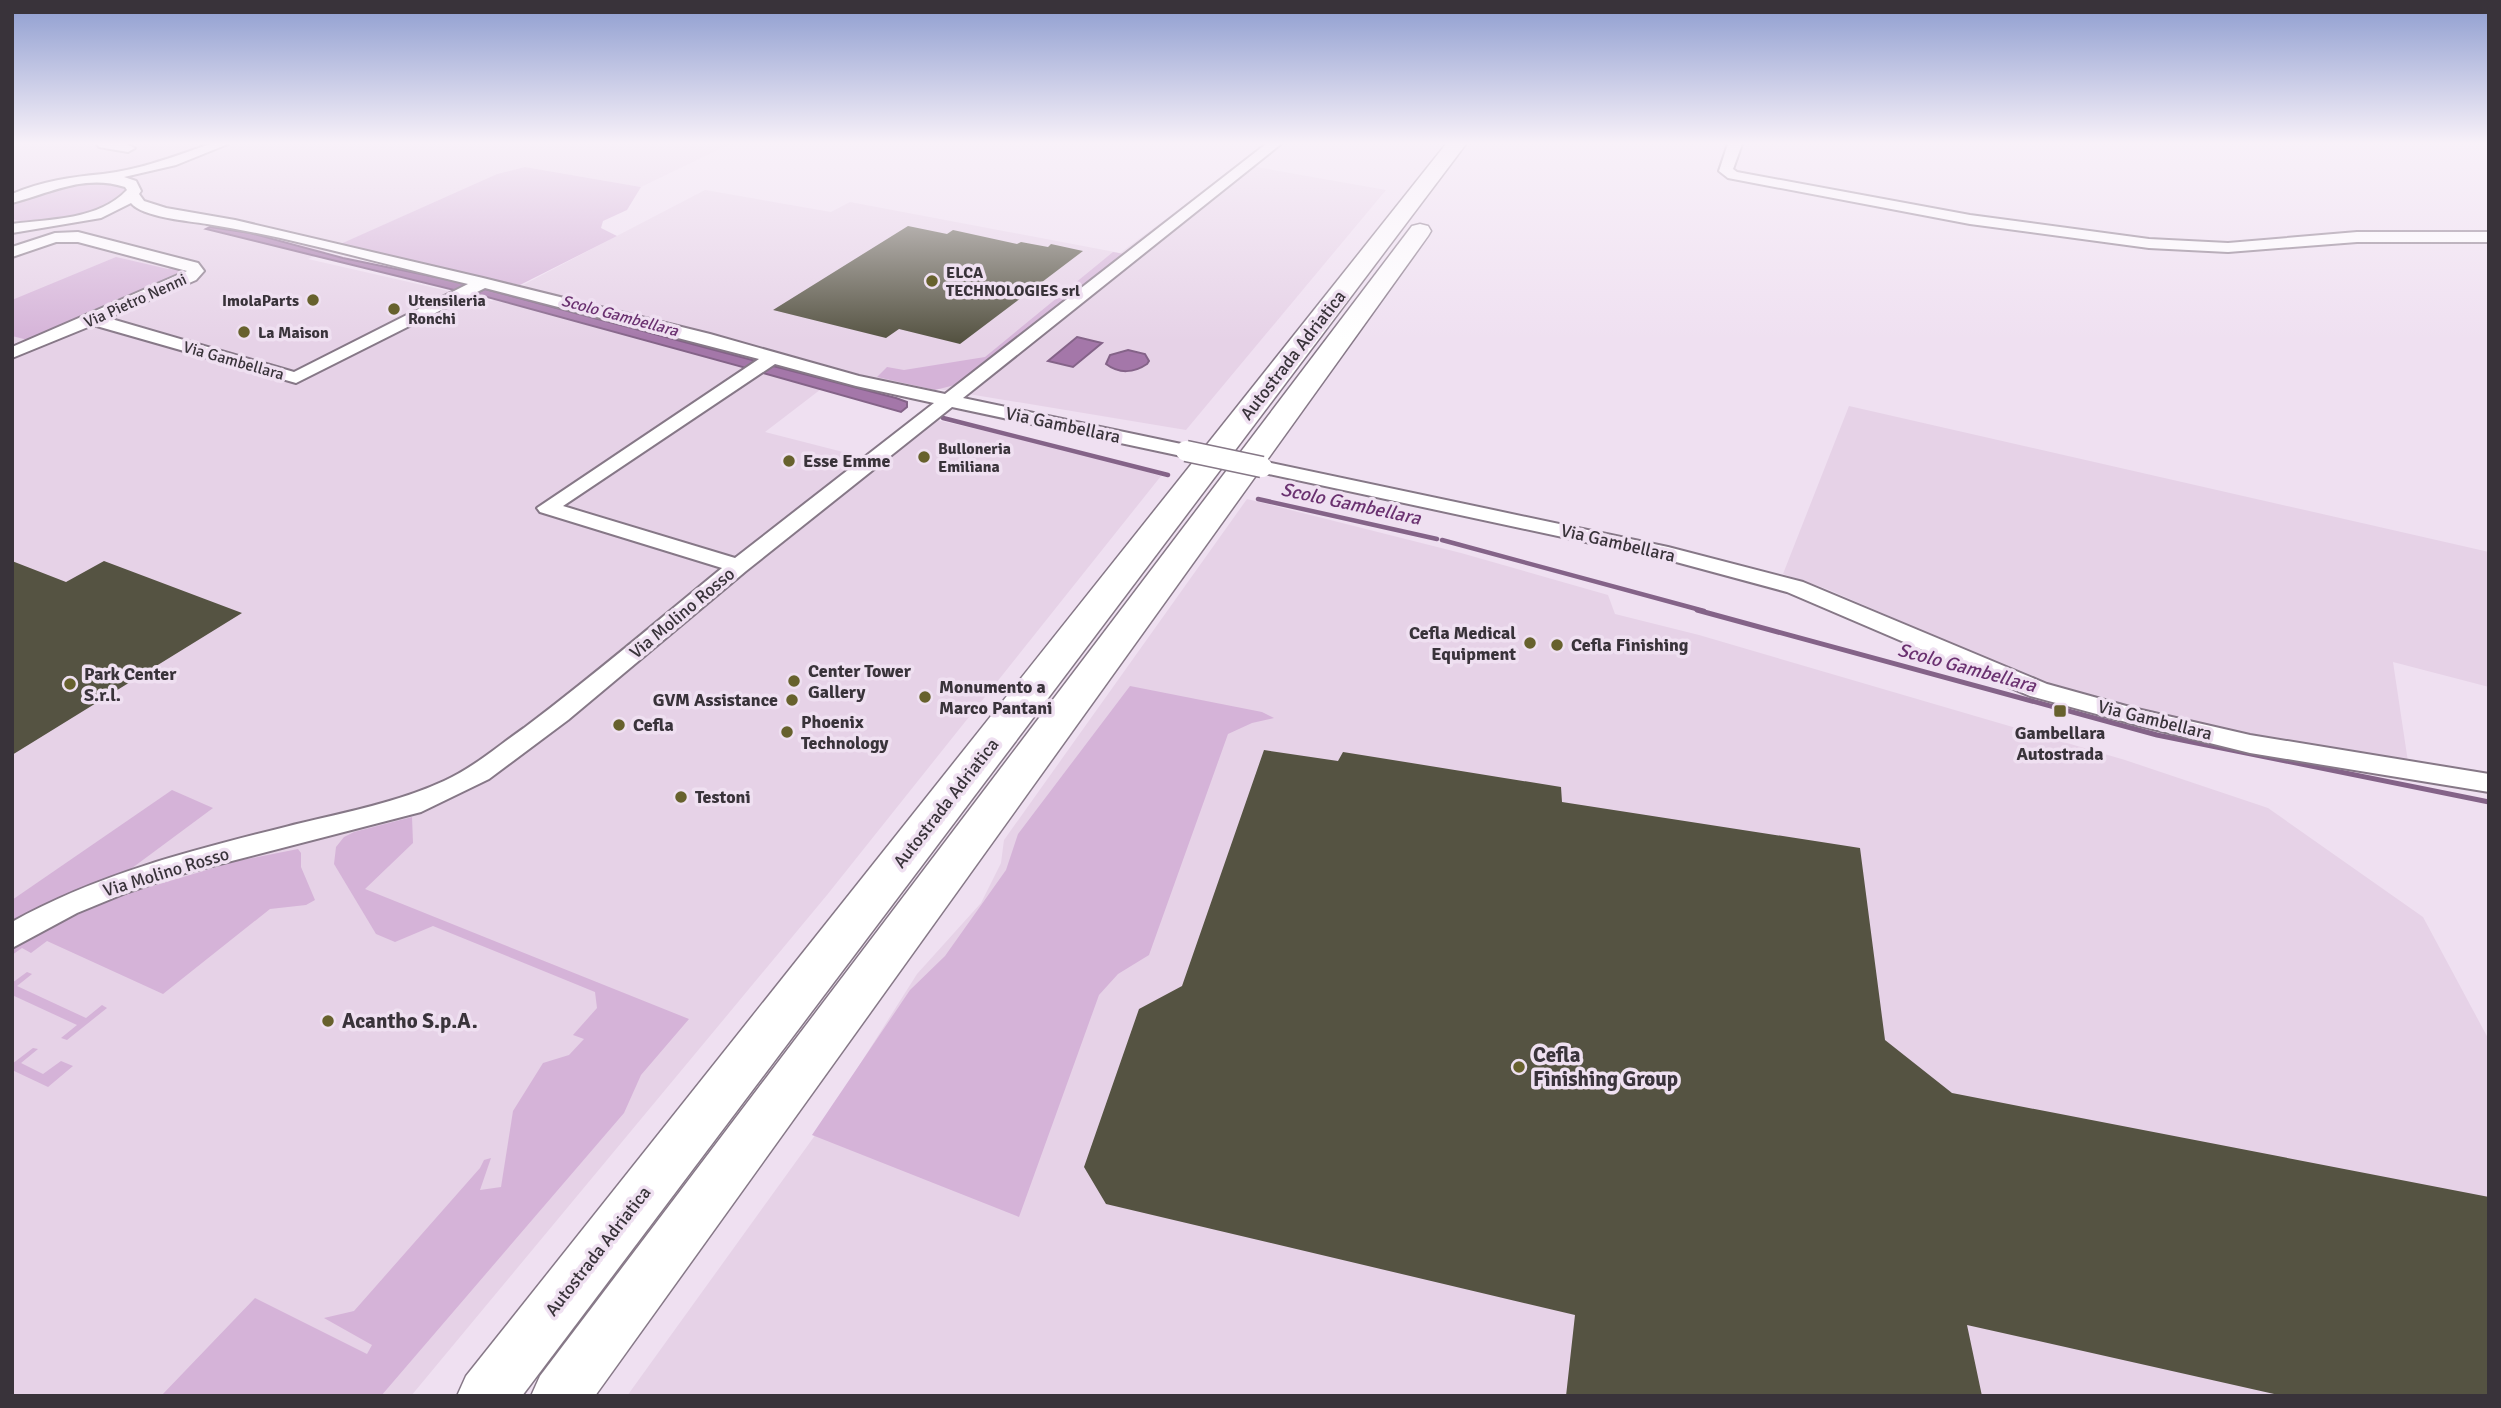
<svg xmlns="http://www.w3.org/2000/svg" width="2501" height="1408" font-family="Signika,sans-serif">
  <rect width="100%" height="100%" fill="#efe0f1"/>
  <!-- built -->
  <g fill="#e6d2e7">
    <path d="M12,144H730L641,187L525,167L497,174L308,259L492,301L705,190L831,212L850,202L1120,253L1235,168L1246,170L1251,166L1386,190L1186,430L842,373L765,432L882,462L937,420L1068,450L1161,476L827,895L411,1396H12Z"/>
    <path d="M1849,406L2489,552V687L2393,662L2408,762L2273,742L2132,711L2064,689L2017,672L1827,589L1783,574Z"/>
    <path d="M1247,499L1461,553L1608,595L1615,614L1699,635L2125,760L2268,808L2423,917L2489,1040V1396H627L816,1134L917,974L981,903L1001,863L1004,840Z"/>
  </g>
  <!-- green -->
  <g fill="#d5b3d8">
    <path d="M525,167L641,187L627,210L603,221L601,228L617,236L520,285L336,246L497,174Z"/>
    <path d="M100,182L121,186L125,190L124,194C96,215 47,229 12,219V204C39,189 70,185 100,182Z"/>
    <path d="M1113,252L1124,254L963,383L935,390L877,377L887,367L904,370L985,357Z"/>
    <path d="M116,257L168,269L174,267L187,269L189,274L178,281L161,282L28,340L12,336V300Z"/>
    <path d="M1130,686L1262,712L1274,718L1252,723L1228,734L1149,955L1118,974L1099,995L1019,1217L812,1135L910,990L945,956L1006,870L1018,834Z"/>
    <path d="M172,790L213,808L124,874L12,928V900Z"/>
    <path d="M412,817L413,843L365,889L689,1019L641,1075L624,1113L381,1396H161L255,1298L367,1354L372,1345L324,1318L354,1311L480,1168L484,1160L491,1158L480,1190L501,1187L513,1111L543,1063L569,1055L584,1039L573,1035L597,1008L595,992L433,926L395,942L376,934L334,864L336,847L344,837L354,832Z"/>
    <path d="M298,849L301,853V867L315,900L306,905L270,909L163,994L47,941L31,953L22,948L12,955V949L18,945L106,900L237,861Z"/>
    <path d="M27,972L32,974L17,986L86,1018L102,1005L107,1008L67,1040L61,1038L77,1025L12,995V983Z"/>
    <path d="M33,1048L38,1049L21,1063L43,1074L61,1061L73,1066L48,1087L12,1070V1064Z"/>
  </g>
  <!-- water -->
  <g fill="#a477a9" stroke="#846388" stroke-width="2">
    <path d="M210,227L250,233L343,258L469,284L458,291L206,229Z"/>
    <path d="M485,289L756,361L746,368L476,294Z"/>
    <path d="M1077,337L1102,343L1073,367L1048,361Z"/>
    <path d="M1128,350L1145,354L1149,361L1147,364C1134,373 1119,374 1106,364L1110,355Z"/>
    <path d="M773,366L896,398L907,402V407L901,412L763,373Z"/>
  </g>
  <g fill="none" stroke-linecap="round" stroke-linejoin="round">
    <!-- stream-far1 -->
    <g stroke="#846388" stroke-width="4.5">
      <path d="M943,418L1168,475"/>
      <path d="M1258,499L1437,539"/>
      <path d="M1442,540L1704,611"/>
    </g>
    <!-- stream -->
    <path stroke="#846388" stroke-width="5" d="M1697,610L2157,735L2489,802"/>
  </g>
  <!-- building -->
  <g fill="#555342">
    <path d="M908,226L947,234L953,230L1017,244L1021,242L1048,247L1051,244L1083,251L960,344L899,329L886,338L773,310Z"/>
    <path d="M12,561L66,582L104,561L242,613L12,755Z"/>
    <path d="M1264,750L1338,761L1343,752L1561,787L1562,802L1860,848L1885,1040L1952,1093L2489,1197V1396H2283L1967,1325L1982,1396H1566L1575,1315L1106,1204L1084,1167L1139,1009L1182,986Z"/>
  </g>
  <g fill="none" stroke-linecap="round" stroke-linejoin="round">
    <!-- minor casing -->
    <g stroke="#867887" stroke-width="4">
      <g id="minor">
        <path d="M97,144H126L135,148L128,152L99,147Z"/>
        <path d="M210,144H228L176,165L124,177L136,181L141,191L139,194L144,201L166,208L235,220L483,278L710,334L859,376L945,394L1266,144H1281L963,398L1186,445L1196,451L1193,455L1186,457L952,407L746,571L568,720L489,779L421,812L181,874L128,892L77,913L12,948V922C102,872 198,849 297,824C347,812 398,802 444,781C473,768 498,746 524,728C592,677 656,622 722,568L540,512L537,508L759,359L485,288L296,383L93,325L12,358V347L187,271L78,242H56L12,257V247L55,233L78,232L198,263L204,271L196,280L108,318L294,372L468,284C382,264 295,238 207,224C189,221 142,217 131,203L101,218L12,233V224C50,219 99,220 127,190L125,187C84,174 51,193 12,203V194C43,181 71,177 103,174C139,170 176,156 210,144ZM775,364L856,386L934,403L735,558L563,506Z"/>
        <path d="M1728,144H1742L1733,169L1737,172L1970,215L2149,239L2228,243L2357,232H2489V242H2357L2228,252L2149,248L1970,224L1728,178L1719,171Z"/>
        <path d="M1262,461L1668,547L1803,582L2047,684L2137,709L2250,735L2489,774V792L2250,753L2137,725L2030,696L1787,592L1665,559L1255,471L1252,467L1255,463Z"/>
      </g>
    </g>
    <!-- highway casing -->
    <g stroke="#867887" stroke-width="3">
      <g id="highway">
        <path d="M1446,144H1466L522,1396H457L466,1376Z"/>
        <path d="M1420,224L1428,226L1431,231L1428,236L595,1396H531L540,1376L1412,226Z"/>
      </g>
    </g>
    <!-- minor -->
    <use href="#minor" fill="#fff" fill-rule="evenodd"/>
    <!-- highway -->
    <use href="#highway" fill="#fff" fill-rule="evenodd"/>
    <!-- minor-bridge casing -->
    <g stroke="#867887" stroke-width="23" stroke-linecap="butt">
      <path id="minor-bridge" d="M1186,451L1262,467"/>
    </g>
    <!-- minor-bridge -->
    <use href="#minor-bridge" stroke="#fff" stroke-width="20"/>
  </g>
  <!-- sky -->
  <linearGradient id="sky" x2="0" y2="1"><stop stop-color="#8d9ccf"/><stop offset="0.42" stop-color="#f8f1f9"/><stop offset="1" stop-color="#f8f1f9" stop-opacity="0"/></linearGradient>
  <rect width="2501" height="341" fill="url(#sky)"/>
  <!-- markers -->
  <g fill="#67612d" stroke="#efe0f1" stroke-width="2.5">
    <circle cx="932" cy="281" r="7"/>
    <circle cx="313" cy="300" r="7"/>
    <circle cx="394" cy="309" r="7"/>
    <circle cx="244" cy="332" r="7"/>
    <circle cx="924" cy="457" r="7"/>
    <circle cx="789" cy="461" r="7"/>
    <circle cx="1530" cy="643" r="7"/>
    <circle cx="1557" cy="645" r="7"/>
    <circle cx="794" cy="681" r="7"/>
    <circle cx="70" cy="684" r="7"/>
    <circle cx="925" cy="697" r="7"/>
    <circle cx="792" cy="700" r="7"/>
    <rect x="2053" y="704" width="14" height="14" rx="3.5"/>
    <circle cx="619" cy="725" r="7"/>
    <circle cx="787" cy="732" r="7"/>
    <circle cx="681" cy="797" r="7"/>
    <circle cx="328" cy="1021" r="7"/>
    <circle cx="1519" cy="1067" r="7"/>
  </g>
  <g text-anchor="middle" stroke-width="7" stroke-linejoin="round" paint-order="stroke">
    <!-- far-poi labels -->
    <g font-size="16" font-weight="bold" fill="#39333a" stroke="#efe0f1" text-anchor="start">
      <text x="946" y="278">ELCA<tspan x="946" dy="18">TECHNOLOGIES srl</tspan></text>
      <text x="299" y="306" text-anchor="end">ImolaParts</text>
      <text x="408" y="306">Utensileria<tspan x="408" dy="18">Ronchi</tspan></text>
      <text x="258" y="338">La Maison</text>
      <text x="938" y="454">Bulloneria<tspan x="938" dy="18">Emiliana</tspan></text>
    </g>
    <!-- far-street labels -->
    <g font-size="16" fill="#39333a" stroke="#efe0f1">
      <text transform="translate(135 300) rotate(-24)" y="6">Via Pietro Nenni</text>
      <text transform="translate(234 360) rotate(16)" y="6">Via Gambellara</text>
    </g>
    <!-- far-water labels -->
    <g font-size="16" font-style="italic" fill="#6a3170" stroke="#efe0f1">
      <text transform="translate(620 315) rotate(15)" y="6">Scolo Gambellara</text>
    </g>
    <!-- street labels -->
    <g font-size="18" fill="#39333a" stroke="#efe0f1">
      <text transform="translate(1293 355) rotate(-52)" y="6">Autostrada Adriatica</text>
      <text transform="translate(1063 425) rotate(12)" y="6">Via Gambellara</text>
      <text transform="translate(1618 543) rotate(13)" y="6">Via Gambellara</text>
      <text transform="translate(682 613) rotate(-40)" y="6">Via Molino Rosso</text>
      <text transform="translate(2155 720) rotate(14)" y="6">Via Gambellara</text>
      <text transform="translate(946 803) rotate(-52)" y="6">Autostrada Adriatica</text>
      <text transform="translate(166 872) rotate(-17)" y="6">Via Molino Rosso</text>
      <text transform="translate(598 1251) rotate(-52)" y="6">Autostrada Adriatica</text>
    </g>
    <!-- poi labels -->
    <g font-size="18" font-weight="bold" fill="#39333a" stroke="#efe0f1" text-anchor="start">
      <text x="803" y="467">Esse Emme</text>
      <text x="1516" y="639" text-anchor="end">Cefla Medical<tspan x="1516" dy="21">Equipment</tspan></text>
      <text x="1571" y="651">Cefla Finishing</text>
      <text x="808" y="677">Center Tower<tspan x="808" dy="21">Gallery</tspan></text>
      <text x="84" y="680">Park Center<tspan x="84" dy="21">S.r.l.</tspan></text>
      <text x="939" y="693">Monumento a<tspan x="939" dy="21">Marco Pantani</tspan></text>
      <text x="778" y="706" text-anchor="end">GVM Assistance</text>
      <text x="801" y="728">Phoenix<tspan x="801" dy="21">Technology</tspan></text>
      <text x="633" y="731">Cefla</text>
      <text x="2060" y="739" text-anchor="middle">Gambellara<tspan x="2060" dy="21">Autostrada</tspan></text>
      <text x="695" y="803">Testoni</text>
    </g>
    <!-- water labels -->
    <g font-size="19" font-style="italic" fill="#6a3170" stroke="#efe0f1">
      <text transform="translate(1351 503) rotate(12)" y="7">Scolo Gambellara</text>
      <text transform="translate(1967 667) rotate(15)" y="7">Scolo Gambellara</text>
    </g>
    <!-- near-poi labels -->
    <g font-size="21" font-weight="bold" fill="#39333a" stroke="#efe0f1" text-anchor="start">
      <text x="342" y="1028">Acantho S.p.A.</text>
      <text x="1533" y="1062">Cefla<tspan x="1533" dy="24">Finishing Group</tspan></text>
    </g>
  </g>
  <!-- border -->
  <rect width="2501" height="1408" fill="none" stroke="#39333a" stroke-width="28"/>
</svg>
